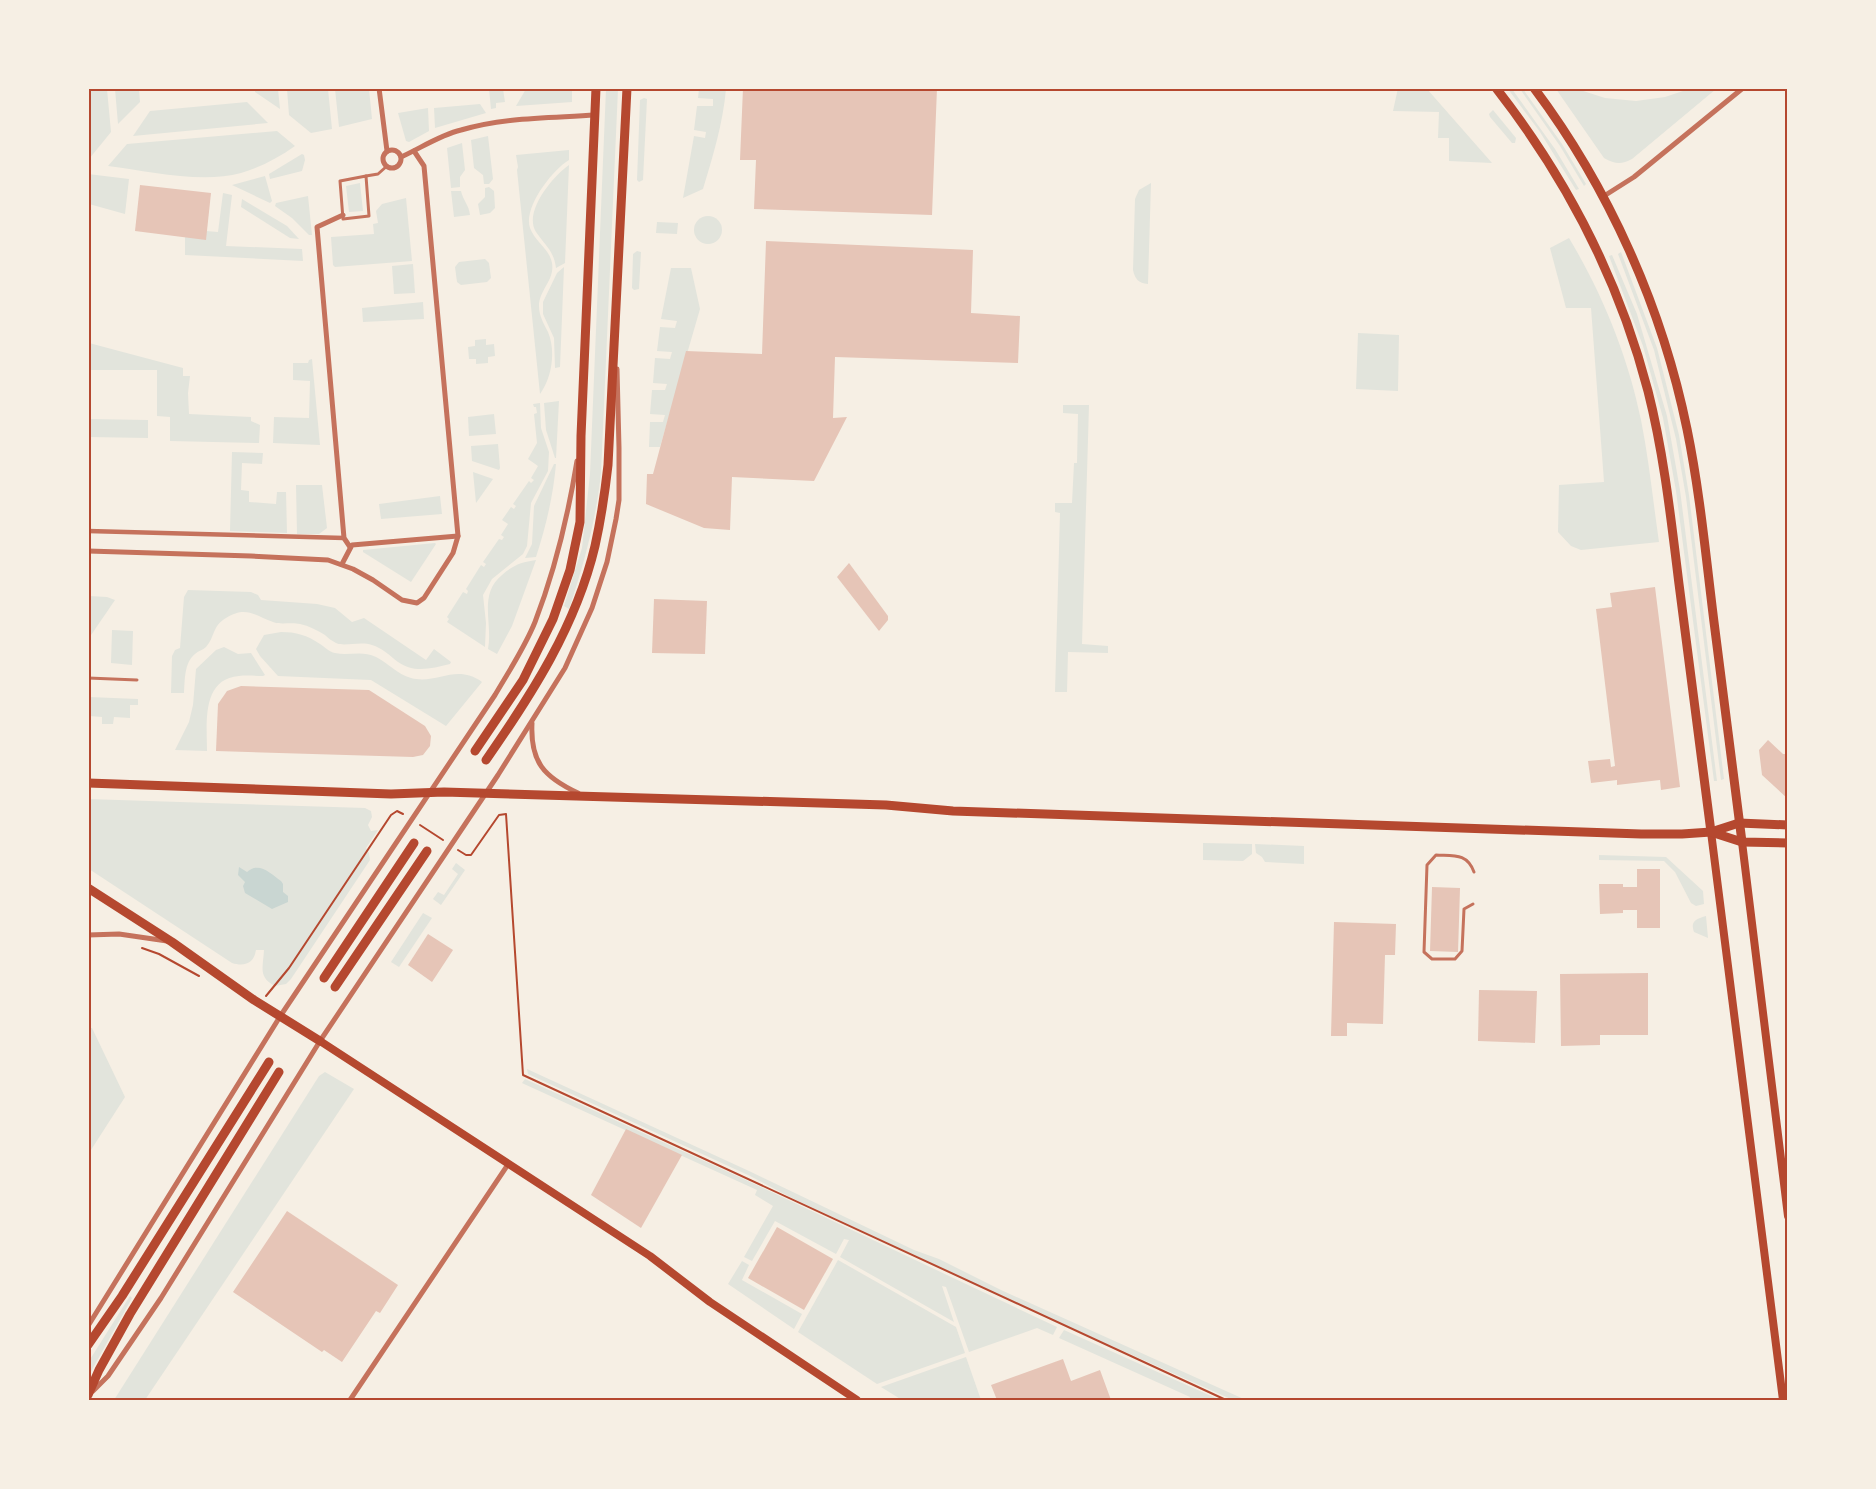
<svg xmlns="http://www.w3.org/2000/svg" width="1876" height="1489" font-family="Karla,sans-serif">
  <rect width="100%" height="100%" fill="#f6efe4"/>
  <!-- green -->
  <g fill="#e2e4dc">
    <path d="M89,88L107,89L111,132L89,159Z"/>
    <path d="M1398,88L1427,89L1492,163L1449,161V138H1438L1439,112L1393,111Z"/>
    <path d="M115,89H139L140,102L118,124Z"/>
    <path d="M255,89H278L280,109L255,92Z"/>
    <path d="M287,89H328L332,129L311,133L289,115Z"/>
    <path d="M335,89H369L372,119L339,127Z"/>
    <path d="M489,89H503L505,102L496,103V108L491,109Z"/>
    <path d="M526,89H572V102L516,106Z"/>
    <path d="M606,89H618L601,473C596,520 584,564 569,609L564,606L582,548L590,474Z"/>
    <path d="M699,89H726C723,123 713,156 703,189L683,198L694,136L705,138L706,132L694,130L697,106H713V99L698,98Z"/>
    <path d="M1508,89H1512L1555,149L1579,189L1576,190L1540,132Z"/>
    <path d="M1520,89H1523L1562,144L1586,184L1584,186L1560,146Z"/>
    <path d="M1556,89H1577L1605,98L1636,101L1665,97L1689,89H1716L1632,159C1621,165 1615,164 1604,158Z"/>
    <path d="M644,98L647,99L643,180L639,182L637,180L640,100Z"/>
    <path d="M247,102L268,123L133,136L150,111Z"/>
    <path d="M480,104L486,113L435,128L434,108Z"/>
    <path d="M428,108L429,131L409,142L406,141L398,113Z"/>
    <path d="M1493,110L1516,138L1515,143H1512L1490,117L1489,114Z"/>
    <path d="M277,131L295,146C278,158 261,167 241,173C201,184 149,171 108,166L127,144Z"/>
    <path d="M488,136L493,179L489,184H484L483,175L474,168L471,140Z"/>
    <path d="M462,143L465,170L460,177V187L451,188L447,148Z"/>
    <path d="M569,150V160C552,170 523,208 530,228C535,242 549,248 552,263C555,280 539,290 539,306C539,316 544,324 548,332C556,351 552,378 540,394L517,170L518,167L516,155Z"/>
    <path d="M302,154L304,155L305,160L302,171L270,179L269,174Z"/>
    <path d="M569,165L565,263L556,268C554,251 545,245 536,232C523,212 553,176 569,165Z"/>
    <path d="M88,174L129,179L125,214L89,204Z"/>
    <path d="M265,176L272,201L270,203L232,185Z"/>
    <path d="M360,183L363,211L349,212L346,186Z"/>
    <path d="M1151,183L1148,284C1138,283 1135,279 1133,270L1135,199L1139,190Z"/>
    <path d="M489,187L494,191L495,208L490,213L480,215L478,204L485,197V188Z"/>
    <path d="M451,191H461C463,200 469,205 470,215L454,217Z"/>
    <path d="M223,193L232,195L226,246L302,249L303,261L185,255V237L206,231L218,232Z"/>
    <path d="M308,196L312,235H309L292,218L275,206L276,203Z"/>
    <path d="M406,198L412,261L335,267L333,265L331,237L374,234L373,224L378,223L376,211L382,204Z"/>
    <path d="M242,199L287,226L299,239L290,238L241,207Z"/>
    <circle cx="708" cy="230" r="14"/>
    <path d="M657,222L678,223L677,234L656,233Z"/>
    <path d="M1569,238C1602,293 1628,356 1641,420C1649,460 1653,501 1659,542L1581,550L1571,546L1558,532L1559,485L1604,482L1591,308H1566L1550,248Z"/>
    <path d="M637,251L641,252L639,289L634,290L632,288L633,254Z"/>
    <path d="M1621,252L1657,348L1679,435L1689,495L1724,779L1721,780L1686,497L1676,439L1654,350L1618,254Z"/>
    <path d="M1612,255L1637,314L1667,416L1680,490L1717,781H1714L1676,491L1663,418L1643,346L1609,256Z"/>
    <path d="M485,259L489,263L491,278L487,282L461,285L457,282L455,267L459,262Z"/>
    <path d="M413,264L415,293L394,294L392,266Z"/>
    <path d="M564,267L560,367L555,368L554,338L543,314V302L557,273Z"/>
    <path d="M671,268H691L700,309L660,447H649L650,422H663L665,415L650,414L652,390H665L667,384L653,383L655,358L670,359L672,352L657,351L660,327L675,328L677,321L661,319Z"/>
    <path d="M423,302L424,319L363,322L362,308Z"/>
    <path d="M1358,333L1399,335L1398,391L1356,389Z"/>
    <path d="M486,339V345L494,344L495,356L488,357V363L476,364V359H469L468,347L475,346V340Z"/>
    <path d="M89,343L183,368V376H190L188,393L189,414L251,417V421L260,425L259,443L170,441V417L157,416V370H89Z"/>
    <path d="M312,359L320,445L273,443L274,417L309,418L310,381L293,380V363H308L309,360Z"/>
    <path d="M559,401L556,458H555L546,430L544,403Z"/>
    <path d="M540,403L541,428L549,452L548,471L531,503L527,546L523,554L492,579L483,595L486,623L485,647L447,622L449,619L447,617L463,592L467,594L468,591L466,589L481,565L484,567L486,564L483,562L499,539L502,540L504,537L501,535L508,524L502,520L511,507L514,509L516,506L513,504L529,481L531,483L534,480L531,478L538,466L528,459L537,443L534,414L537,413L536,407H534L533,404Z"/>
    <path d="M1063,405H1089L1082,644L1108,646V653L1068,652L1067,692H1055L1060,513L1055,512V503H1072L1074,463H1077L1078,414L1063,413Z"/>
    <path d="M494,414L496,434L469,436L468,417Z"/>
    <path d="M89,419L148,420V438L89,437Z"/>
    <path d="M498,444L500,468L499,470L472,461L471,446Z"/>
    <path d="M232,452L263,453L262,464L242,463L241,490L249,491V502L276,504L277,492H286L287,533L230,531Z"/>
    <path d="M554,464H556C553,497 546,526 536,557L525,558L532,544L534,506Z"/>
    <path d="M473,472L493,479L476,503Z"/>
    <path d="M296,485H322L327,528L319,534H297Z"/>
    <path d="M440,496L442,514L381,519L379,504Z"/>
    <path d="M435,543L436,544L411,582L363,552V550Z"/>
    <path d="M536,560L512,626L497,654L488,649C493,622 478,595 502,575C513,565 522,562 536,560Z"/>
    <path d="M188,590L251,592L258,595L261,600L317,604L335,608L352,622L364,618L426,660L434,649L451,662L450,664C432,668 415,674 398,662C389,655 382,648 372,645C360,641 344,647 336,643C332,641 328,638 325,635C317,630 309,626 300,624C292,622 280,625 273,622C256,616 246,605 226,618C212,626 215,637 206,647C203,650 198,651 195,654C184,663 185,680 184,693H171L172,656L175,650L180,648L184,597Z"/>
    <path d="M89,596L107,597L115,600L89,638Z"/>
    <path d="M112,630L133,631L132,665L111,663Z"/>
    <path d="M281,632C296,632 307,635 320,644C325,647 329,652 335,653C349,656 362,650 376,657C388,663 397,674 411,678C437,685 456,663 482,682L446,726L371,680L278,676L260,656L256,649L264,635Z"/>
    <path d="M224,647L238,654L251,653L265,675L263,676C255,676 247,675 239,676C201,679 207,724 207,751L175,750L189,722L193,705L196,669L216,650Z"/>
    <path d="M89,697L138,699V705H130V718L114,717L113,724H102V717L89,716Z"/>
    <path d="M88,799L365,808L371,811L372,817L368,825L371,831L378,830L366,848L369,853L370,860L291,979L286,984L275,986C258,977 263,968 264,950H256C254,963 245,967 232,963L89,869Z"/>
    <path d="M1203,843L1252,844V854L1243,861L1203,860Z"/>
    <path d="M1255,844L1304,846V864L1265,862L1262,857L1256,853Z"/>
    <path d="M1599,855L1666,857L1703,891L1704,904L1696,906L1691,903L1675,872L1664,861L1599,860Z"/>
    <path d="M456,863L465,870L441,905L433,899L438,892L444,895L458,874L452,869Z"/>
    <path d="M423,913L432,918L399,967L391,962Z"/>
    <path d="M1706,916L1708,938L1694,932C1690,921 1696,919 1706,916Z"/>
    <path d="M89,1028H92L125,1097L89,1153Z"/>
    <path d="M527,1069L749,1171L914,1250L939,1259L1001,1290L1246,1400H1233L1029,1309L792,1198L750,1176L528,1074Z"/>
    <path d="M325,1072L354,1089L145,1400H114L319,1076Z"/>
    <path d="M525,1079L748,1181L1057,1327L1053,1335L1037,1328L969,1352L946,1287L942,1286L954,1322L840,1257L849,1240L844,1239L836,1254L775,1221L752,1261L744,1257L773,1206L755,1195L757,1190L524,1084L522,1083Z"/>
    <path d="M838,1260L956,1327L965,1353L877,1384L798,1332Z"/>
    <path d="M742,1261L749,1265L742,1280L802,1314L794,1329L728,1284Z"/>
    <path d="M130,1296L132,1298L89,1375V1361Z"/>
    <path d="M1064,1330L1220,1400H1189L1190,1397L1059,1338Z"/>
    <path d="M966,1357L981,1400H902L881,1387Z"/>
  </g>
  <!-- water -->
  <path fill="#c9d6d2" d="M239,867L247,872C259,861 271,874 281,881L283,884V892L288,896V902L272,909L245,893L243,886L245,882L238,875Z"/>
  <!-- building -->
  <g fill="#e6c5b7">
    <path d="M743,88H937L932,215L754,209L756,160H740Z"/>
    <path d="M140,185L211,193L206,240L135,231Z"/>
    <path d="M766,241L973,250L971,313L1020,316L1018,363L835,357L833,418L847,417L814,481L732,477L730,530L704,528L646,504L647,474H653L686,351L762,354Z"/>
    <path d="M849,563L888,616V620L879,631L837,577Z"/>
    <path d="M1655,587L1680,787L1661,790L1660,780L1617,785V780L1591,783L1588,761L1610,759L1611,767L1615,766L1596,609L1612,607L1610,593Z"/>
    <path d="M654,599L707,601L705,654L652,653Z"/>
    <path d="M241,686L369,690L425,726L431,736L430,746L423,755L413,757L216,751L218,704L227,691Z"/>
    <path d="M1768,740L1783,754H1788V799L1762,775L1759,750Z"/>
    <path d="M1637,869H1660V928H1637V910H1623V913L1600,914L1599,884H1623V887H1637Z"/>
    <path d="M1432,887L1460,888L1458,952L1430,951Z"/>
    <path d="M1334,922L1396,924L1395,955H1385L1383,1024L1347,1023V1036H1331Z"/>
    <path d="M428,934L453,950L432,982L408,965Z"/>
    <path d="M1648,973V1035H1600V1045L1561,1046L1560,974Z"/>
    <path d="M1479,990L1537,991L1535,1043L1478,1041Z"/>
    <path d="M626,1129L682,1155L641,1228L591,1195Z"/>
    <path d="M287,1211L398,1285L380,1313L376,1311L342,1362L324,1350L322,1352L233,1292Z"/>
    <path d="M777,1227L833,1259L804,1310L748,1278Z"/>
    <path d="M1063,1359L1071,1381L1100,1370L1111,1400H997L991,1385Z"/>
  </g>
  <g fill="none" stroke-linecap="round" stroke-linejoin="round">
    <!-- path -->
    <g stroke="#b5482f" stroke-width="2">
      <path d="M420,825L443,840"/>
      <path d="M458,850L466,855H471L499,815L506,814L523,1075L1226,1400"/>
      <path d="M142,948L159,954L199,976"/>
      <path d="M266,996L289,968L391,815L397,811L403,814"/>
    </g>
    <!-- service -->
    <g stroke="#c5725c" stroke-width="3">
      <path d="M366,176L369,216L343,219L340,181Z"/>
      <path d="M366,176L378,174L387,166"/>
      <path d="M88,678L137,680"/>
      <path d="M1473,904L1464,909L1462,951L1455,959H1432L1424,952L1427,865L1436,855C1454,856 1467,853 1474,872"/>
    </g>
    <!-- pedestrian -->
    <path stroke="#c5725c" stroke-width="4.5" d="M88,531L344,538"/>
    <!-- minor -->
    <g stroke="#c5725c" stroke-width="5">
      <path d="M379,88L387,151"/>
      <circle cx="392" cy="159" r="9"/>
      <path d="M401,157C421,148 440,135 461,130C504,117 551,118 595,115"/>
      <path d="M1604,196L1634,177L1743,88"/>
      <path d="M343,215L317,227L344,538L350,547"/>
      <path d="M88,551L251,556L328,560L353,569L373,580L402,600L417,603L424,598L453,553L458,536L424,166L414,151"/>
      <path d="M342,564L352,545L458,536"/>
      <path d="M532,723C530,762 544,777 578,793"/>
      <path d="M88,935L119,934L167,941"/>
      <path d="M88,1326L281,1015L495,695C509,671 525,647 535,622C555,570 568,516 577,461"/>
      <path d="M93,1391L108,1376L161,1298L320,1041L498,775L565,668L592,608L607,562L616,519L619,500V448L617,369"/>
      <path d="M350,1400L509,1163"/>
    </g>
    <!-- secondary -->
    <g stroke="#b5482f" stroke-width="8">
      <path d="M1711,832L1783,1400"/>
      <path d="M1742,842L1788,1216"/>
      <path d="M320,1041L650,1256L710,1302L857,1400"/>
    </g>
    <!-- primary -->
    <g stroke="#b5482f" stroke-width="9">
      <path d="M1496,88C1567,179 1619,280 1648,391C1664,454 1671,519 1679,584C1690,667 1700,749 1711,832"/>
      <path d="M1534,88C1609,188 1662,307 1687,429C1700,492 1706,558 1714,622C1723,695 1733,769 1742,842"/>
      <path d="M475,751L523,680L553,619L570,570L580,522L581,436L596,88"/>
      <path d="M486,760C532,694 576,626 595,546C601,519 605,492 608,465L627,88"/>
      <path d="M88,783L391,794L444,792L886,805L953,811L1641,834H1682L1711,832L1739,823L1788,825"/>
      <path d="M1711,832L1742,842L1788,843"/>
      <path d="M88,888L172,942L254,1000L320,1041"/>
      <path d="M324,978L414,843"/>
      <path d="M335,987L427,851"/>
      <path d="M88,1345L122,1296L269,1062"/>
      <path d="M88,1395L99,1370L130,1314L279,1072"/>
    </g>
  </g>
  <!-- border -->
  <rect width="1876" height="1489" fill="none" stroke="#f6efe4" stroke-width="180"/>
  <rect x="90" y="90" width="1696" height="1309" fill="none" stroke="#b5482f" stroke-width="2"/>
</svg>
